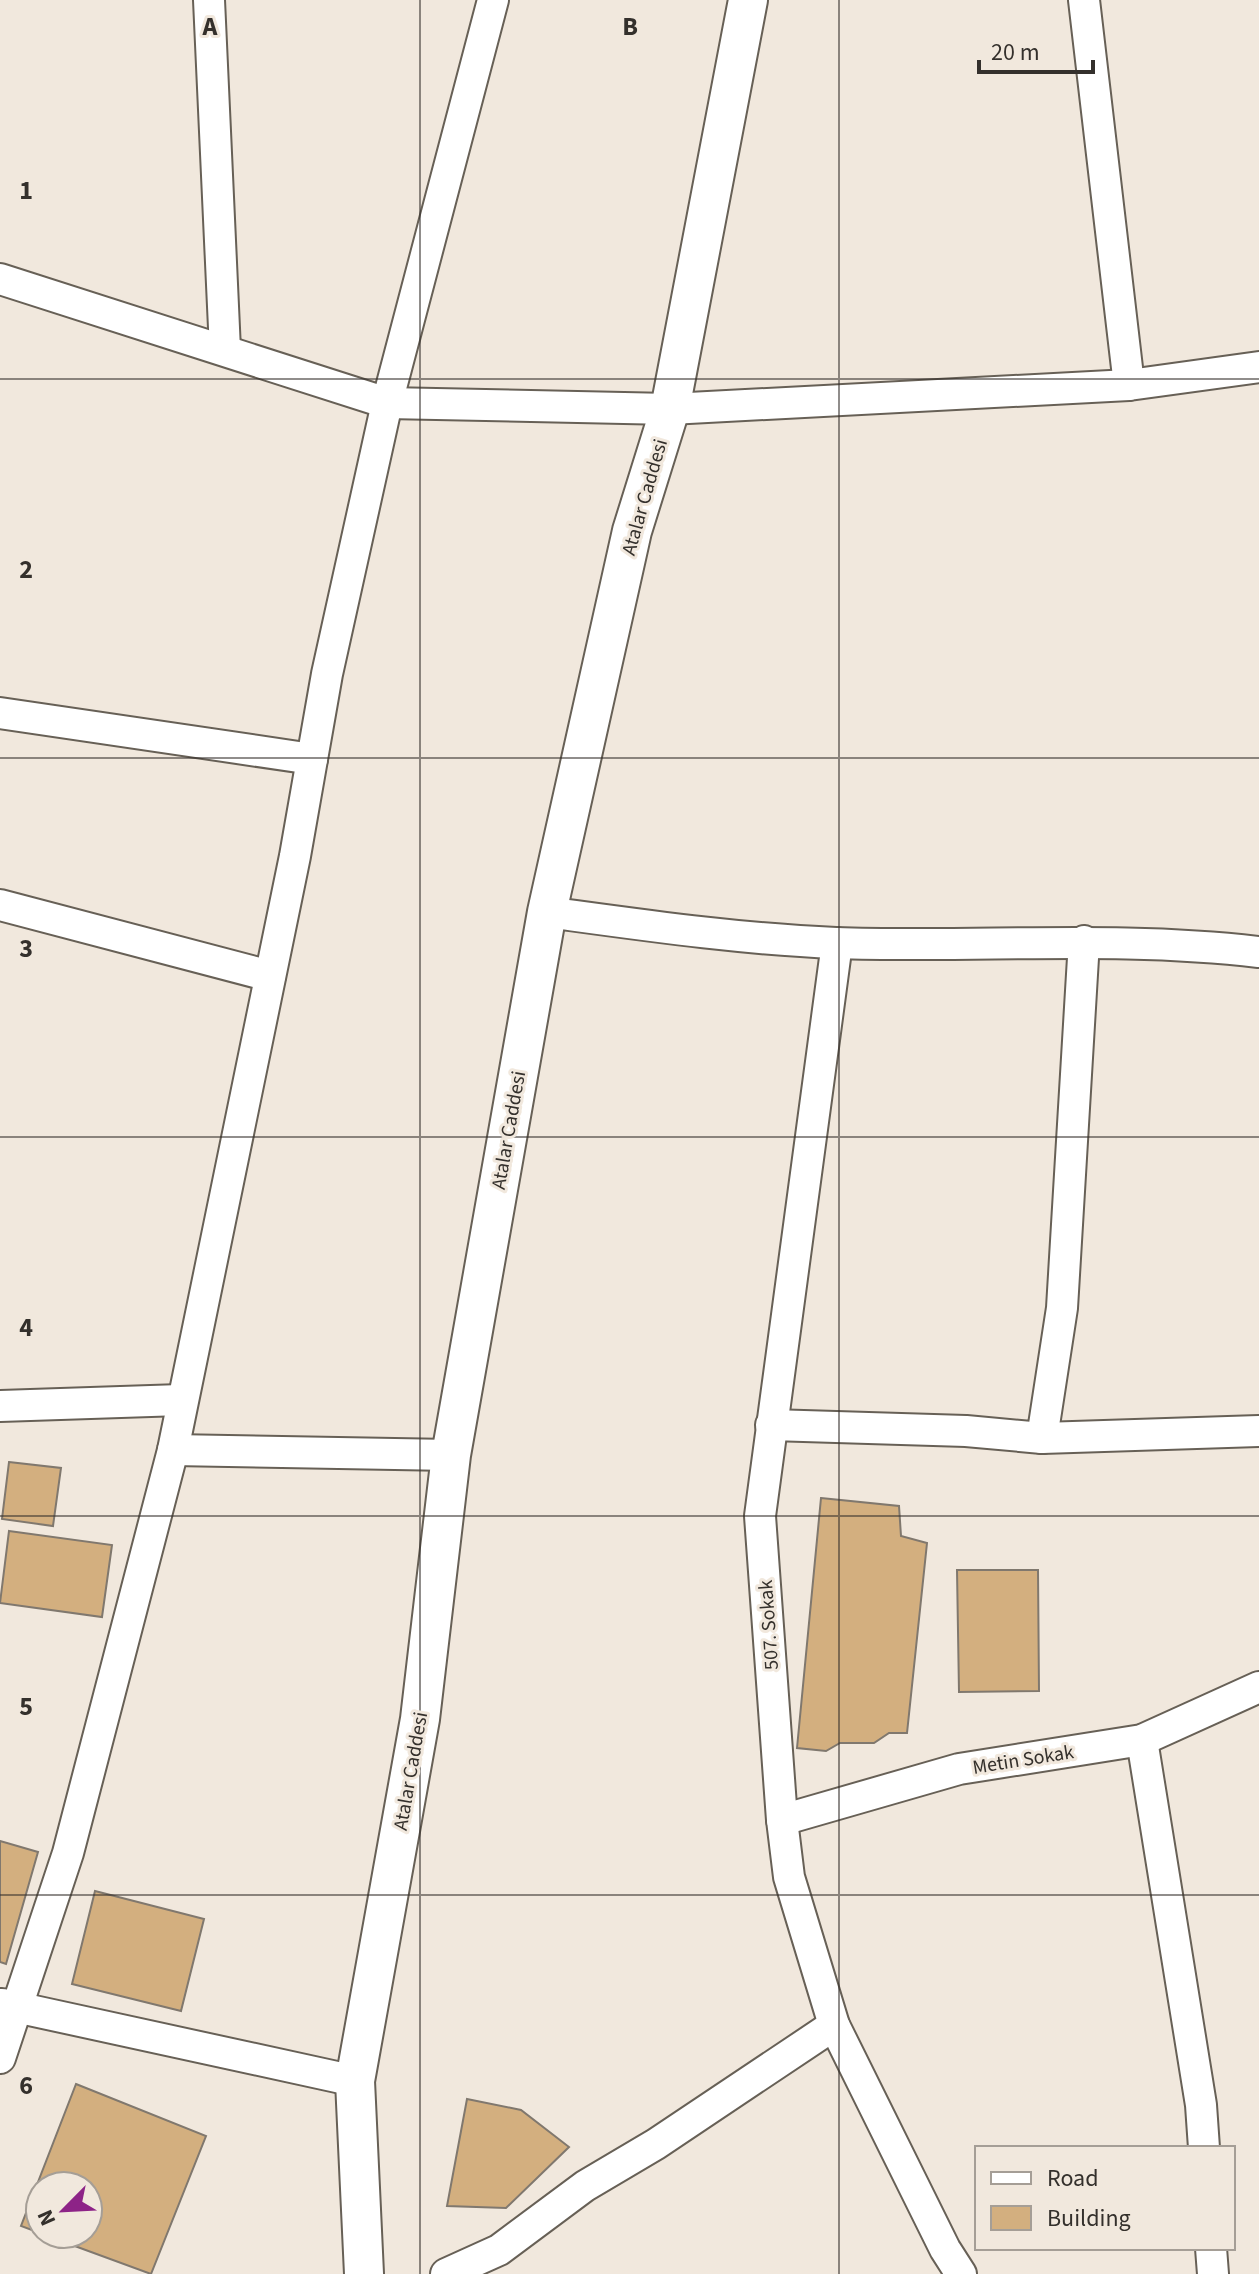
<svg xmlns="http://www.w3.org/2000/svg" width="1259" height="2274" font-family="'Source Sans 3',sans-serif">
  <rect width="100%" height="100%" fill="#f1e8dd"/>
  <!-- building -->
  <g fill="#d3af7f" stroke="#80786e" stroke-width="2">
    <path d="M9,1462L61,1468L53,1526L2,1519Z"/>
    <path d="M821,1498L899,1506L901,1536L927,1543L907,1733H889L874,1743H840L826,1751L797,1748Z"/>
    <path d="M9,1531L112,1545L102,1617L0,1603Z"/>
    <path d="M957,1570H1038L1039,1691L959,1692Z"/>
    <path d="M0,1841L38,1852L6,1964L0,1962Z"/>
    <path d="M95,1891L204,1919L181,2011L72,1984Z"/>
    <path d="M76,2084L206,2136L151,2274L42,2234H88V2186H40V2233L21,2226Z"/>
    <path d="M467,2099L521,2110L569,2147L506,2208L447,2206Z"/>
  </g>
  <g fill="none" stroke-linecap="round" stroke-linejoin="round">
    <!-- minor casing -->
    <g stroke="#676056" stroke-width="34">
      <g id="minor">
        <path d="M209,0L225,350"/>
        <path d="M1084,0L1129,385"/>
        <path d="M0,279L387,403L670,409L1129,385L1259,367"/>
        <path d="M0,713L312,759"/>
        <path d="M0,905L270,976"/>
        <path d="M547,912C643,925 739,939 836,943C977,948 1118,935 1259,952"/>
        <path d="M837,943L760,1516L782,1820L789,1877L834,2025L945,2249L961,2274"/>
        <path d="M0,1406L181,1400"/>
        <path d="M771,1425L966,1431L1042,1438L1062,1308L1084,941"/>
        <path d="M1042,1438L1259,1431"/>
        <path d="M173,1450L451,1455"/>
        <path d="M1142,1740L1201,2105L1204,2148"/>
        <path d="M782,1820L959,1769L1142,1740L1259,1687"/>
        <path d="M2,2004L355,2081"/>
        <path d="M0,2058L68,1853L173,1450L295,856L327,674L387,403L493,0"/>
        <path d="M1211,2248L1213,2274"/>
        <path d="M446,2274L499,2250L585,2186L656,2144L834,2025"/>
      </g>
    </g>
    <!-- tertiary casing -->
    <g stroke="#676056" stroke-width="42">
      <path id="tertiary" d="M364,2274L355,2081L420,1719L451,1455L547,912L632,531L670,409L748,0"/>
    </g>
    <!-- minor -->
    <use href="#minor" stroke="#fff" stroke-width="30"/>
    <!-- tertiary -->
    <use href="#tertiary" stroke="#fff" stroke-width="38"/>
  </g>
  <!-- grid -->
  <path fill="none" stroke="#34302c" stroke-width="2" stroke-opacity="0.55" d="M420,0V2274M839,0V2274M0,379H1259M0,758H1259M0,1137H1259M0,1516H1259M0,1895H1259"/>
  <g text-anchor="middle" stroke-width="6" stroke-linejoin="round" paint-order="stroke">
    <!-- street labels -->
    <g font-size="20" fill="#34302c" stroke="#f1e8dd">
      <text transform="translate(644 497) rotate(-74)" y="7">Atalar Caddesi</text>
      <text transform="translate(508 1130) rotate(-80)" y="7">Atalar Caddesi</text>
      <text transform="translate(768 1625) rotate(-94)" y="7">507. Sokak</text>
      <text transform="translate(1023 1759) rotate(-9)" y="7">Metin Sokak</text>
      <text transform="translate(410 1771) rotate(-80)" y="7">Atalar Caddesi</text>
    </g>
  </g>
  <g font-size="26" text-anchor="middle" font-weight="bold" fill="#34302c" stroke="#f1e8dd" stroke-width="6" stroke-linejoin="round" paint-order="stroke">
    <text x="210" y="35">A</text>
    <text x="630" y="35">B</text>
    <text x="26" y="199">1</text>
    <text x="26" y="578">2</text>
    <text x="26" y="957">3</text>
    <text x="26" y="1336">4</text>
    <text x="26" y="1715">5</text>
    <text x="26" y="2094">6</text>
  </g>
  <!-- legend -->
  <rect x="975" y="2146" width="260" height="104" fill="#f1e8dd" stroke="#a59e96" stroke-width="2"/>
  <rect x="991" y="2172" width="40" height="12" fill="#ffffff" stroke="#a59e96" stroke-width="2"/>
  <text x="1047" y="2186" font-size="24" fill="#34302c">Road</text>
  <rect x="991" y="2206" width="40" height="24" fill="#d3af7f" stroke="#a59e96" stroke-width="2"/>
  <text x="1047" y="2226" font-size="24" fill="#34302c">Building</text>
  <!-- north arrow -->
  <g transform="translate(64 2210) rotate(246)"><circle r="38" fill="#f1e8dd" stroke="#a59e96" stroke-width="2"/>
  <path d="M0-6L14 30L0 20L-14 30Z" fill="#8d2387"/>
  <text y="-12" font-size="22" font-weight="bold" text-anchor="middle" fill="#34302c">N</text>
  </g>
  <!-- scale -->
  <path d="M979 60v12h114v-12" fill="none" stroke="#34302c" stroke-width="4"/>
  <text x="991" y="60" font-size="24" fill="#34302c" stroke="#f1e8dd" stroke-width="6" paint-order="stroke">20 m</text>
</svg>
